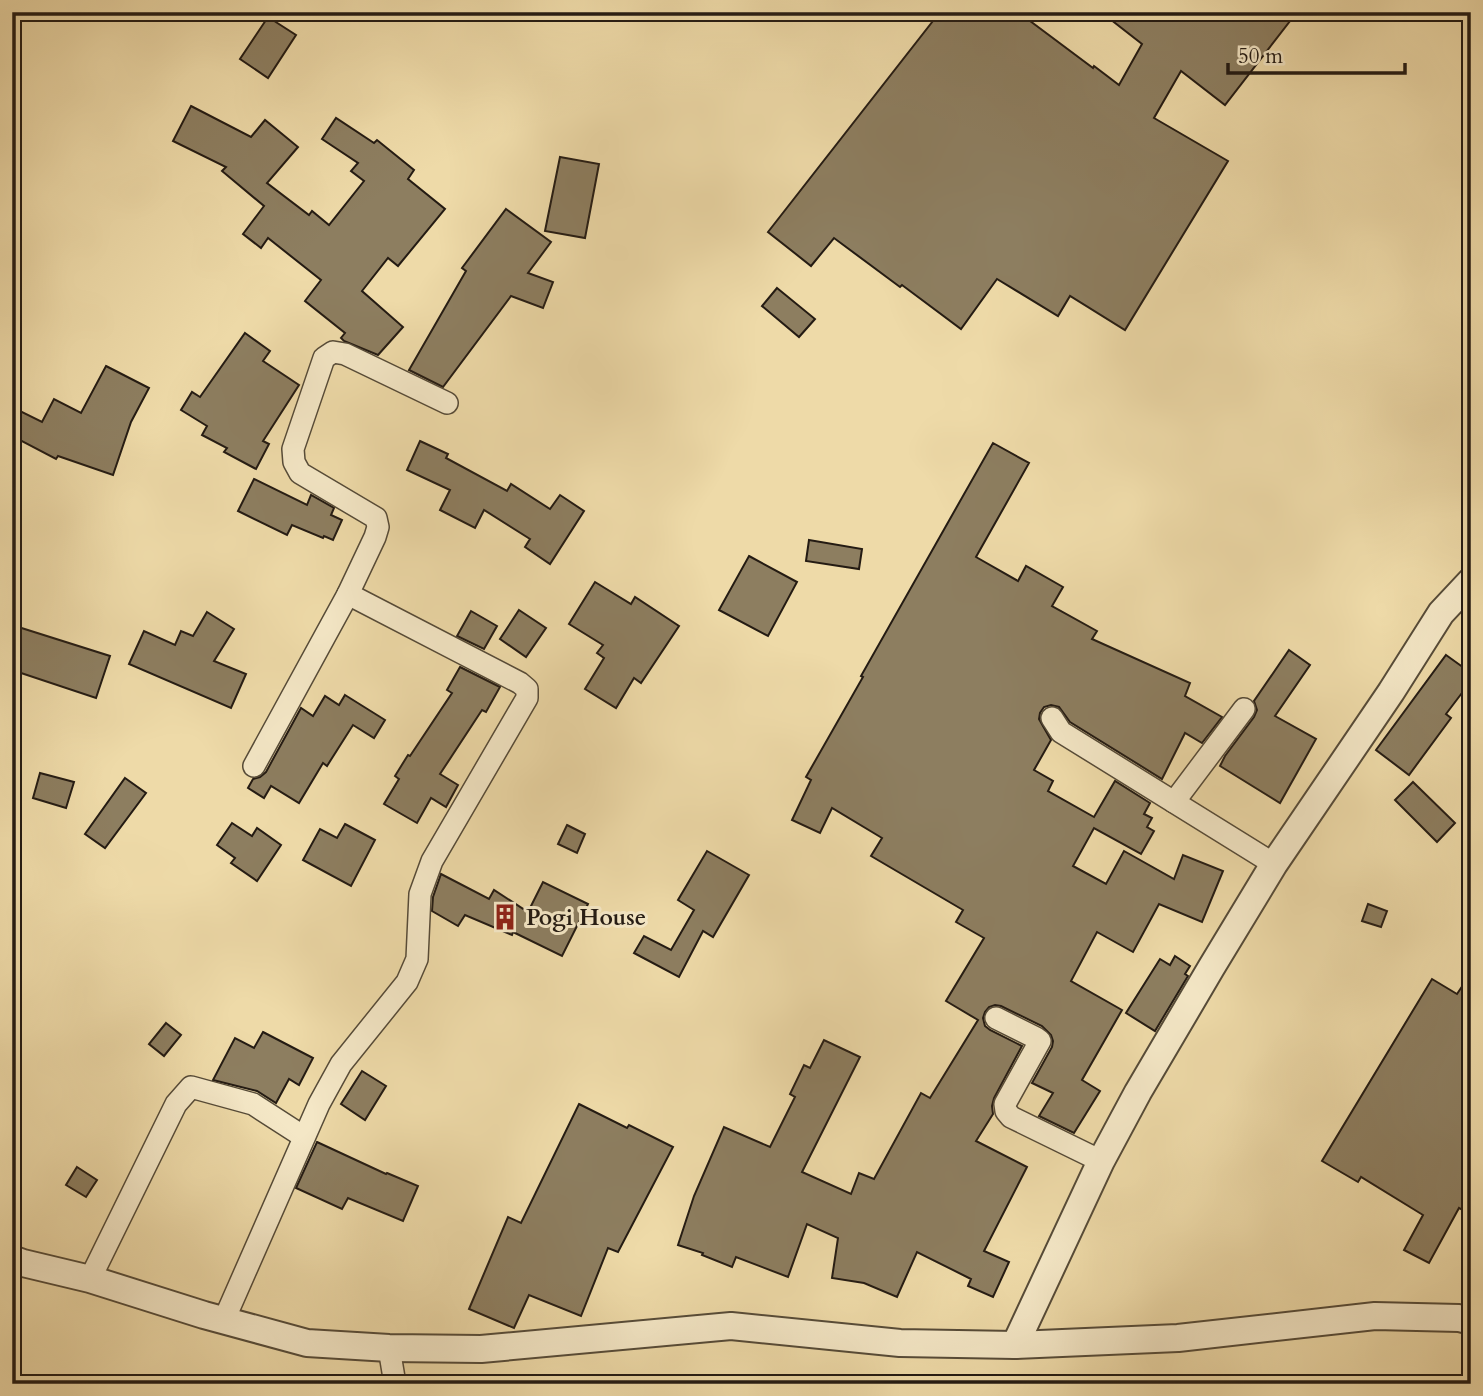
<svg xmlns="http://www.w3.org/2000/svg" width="1483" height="1396" font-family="Cardo,serif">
  <rect width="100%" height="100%" fill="#eedaa8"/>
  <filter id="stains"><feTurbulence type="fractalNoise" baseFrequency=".00286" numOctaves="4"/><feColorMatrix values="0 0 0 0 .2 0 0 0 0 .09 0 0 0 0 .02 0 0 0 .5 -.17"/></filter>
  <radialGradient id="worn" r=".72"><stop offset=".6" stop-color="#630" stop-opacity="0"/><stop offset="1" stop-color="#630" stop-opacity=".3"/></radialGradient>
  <!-- building -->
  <g fill="#8d7e60" stroke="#241b13" stroke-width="2">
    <path d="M940,12H1018L1093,68L1094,66L1119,85L1142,44L1101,12H1297L1225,105L1181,71L1154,118L1228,161L1125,330L1070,296L1058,316L997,279L961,329L902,285L900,287L834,238L811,266L768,232Z"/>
    <path d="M268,17L296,35L268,78L240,59Z"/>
    <path d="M191,106L251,137L265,120L298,147L267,183L309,215L312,211L329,225L364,181L351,171L358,163L322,139L336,118L374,143L377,140L414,170L408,179L445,209L398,266L388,258L362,291L403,327L378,355L344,341L341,338L345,333L305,301L321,280L268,238L261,248L243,234L264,206L222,171L226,167L173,141Z"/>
    <path d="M560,157L599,164L585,238L545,231Z"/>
    <path d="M506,209L551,242L528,273L553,282L543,308L511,296L443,387L409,370L466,271L462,268Z"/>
    <path d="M777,288L815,319L799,337L762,306Z"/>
    <path d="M245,333L270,351L263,361L299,385L263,441L269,444L256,469L224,452L227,448L202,435L207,426L181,410L192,392L200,397Z"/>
    <path d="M106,366L149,388L131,422L113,475L58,456L56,459L12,436V407L42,422L54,399L81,413Z"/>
    <path d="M420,441L448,454L446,458L507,491L511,484L550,509L560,495L584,511L550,564L525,547L530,539L484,510L475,528L440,510L450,490L407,470Z"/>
    <path d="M993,443L1029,463L976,557L1018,581L1026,566L1063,587L1052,606L1097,631L1092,639L1190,683L1185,696L1222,717L1202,743L1185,733L1162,779L1070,722L1059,707L1051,705L1044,707L1040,713L1039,719L1051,740L1034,770L1053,781L1048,791L1094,817L1115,781L1150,803L1144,814L1152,818L1147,827L1154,831L1141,854L1094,828L1073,866L1106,884L1124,851L1174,879L1183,855L1223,871L1202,922L1159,904L1133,952L1097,932L1071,981L1122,1010L1082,1080L1100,1091L1074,1133L1039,1116L1053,1093L1032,1083L1052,1047L1053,1041L1051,1035L1042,1026L1001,1006L995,1005L989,1007L985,1012L983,1018L985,1026L990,1030L1022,1046L994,1098L992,1106L993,1114L976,1141L1027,1167L984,1251L1009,1262L993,1297L968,1286L971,1279L917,1252L897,1297L864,1283L832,1278L838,1238L807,1224L788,1277L736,1257L732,1267L702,1255L703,1253L678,1245L694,1196L724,1127L770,1147L795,1097L790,1094L804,1065L810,1068L824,1040L860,1057L802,1172L851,1194L859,1173L874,1179L921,1093L930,1098L978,1020L946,1001L984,938L956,922L963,910L871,856L882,838L832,808L820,833L792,820L811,780L806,777L863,677L861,676Z"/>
    <path d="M254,479L307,505L311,495L334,508L331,515L342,520L333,540L324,536L323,538L292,525L287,535L238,511Z"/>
    <path d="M809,540L862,549L859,569L806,561Z"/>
    <path d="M749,556L797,582L768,636L719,610Z"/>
    <path d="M595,582L631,604L635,597L679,626L641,683L634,678L616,708L585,689L604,658L597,653L603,645L569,624Z"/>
    <path d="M519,610L546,628L526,657L500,639Z"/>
    <path d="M471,611L497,626L484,649L457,636Z"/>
    <path d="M207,612L234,629L214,661L246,674L231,708L129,664L144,631L175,645L181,631L193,636Z"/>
    <path d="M12,625L110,656L96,698L12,670Z"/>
    <path d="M1289,650L1310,665L1275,716L1316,739L1280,803L1220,766L1225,756L1254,717L1257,710L1254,701Z"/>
    <path d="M1446,655L1471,673V681L1446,714L1451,718L1409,775L1376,750Z"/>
    <path d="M460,667L500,687L486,712L482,710L440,774L458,785L446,807L431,798L417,823L384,804L399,779L395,776L408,755L410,756L452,693L447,690Z"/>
    <path d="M345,695L385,720L374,738L353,725L327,766L323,763L299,803L271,786L264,798L248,788L253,779L260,777L266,772L301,708L313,716L325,696L339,705Z"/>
    <path d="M40,773L74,782L66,808L33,798Z"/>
    <path d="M125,778L146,793L105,848L85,834Z"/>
    <path d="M1413,782L1455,823L1437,842L1395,800Z"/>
    <path d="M232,823L252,836L257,828L281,845L257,881L231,863L235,858L217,845Z"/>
    <path d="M345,824L375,840L351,886L303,860L320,829L337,838Z"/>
    <path d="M567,825L585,834L577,853L558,844Z"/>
    <path d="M707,851L749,875L713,937L703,931L679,977L634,953L644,936L671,950L694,910L678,900Z"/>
    <path d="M441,874L489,899L494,890L528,912L543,882L588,904L562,956L513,932L512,935L465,915L458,926L432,911L433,897Z"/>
    <path d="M1368,904L1387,911L1381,927L1362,921Z"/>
    <path d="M1175,956L1190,966L1185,974L1188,976L1155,1031L1126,1013L1160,959L1170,965Z"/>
    <path d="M1471,973V1215L1459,1208L1429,1263L1404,1250L1423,1215L1361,1177L1358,1182L1322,1161L1432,979L1457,994Z"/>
    <path d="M166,1023L181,1035L164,1056L149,1044Z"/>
    <path d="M263,1032L313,1058L299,1085L289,1079L276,1103L257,1091L213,1080L235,1038L254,1048Z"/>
    <path d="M362,1071L386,1086L365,1120L341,1104Z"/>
    <path d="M579,1104L627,1128L629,1125L673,1147L618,1252L608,1248L581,1316L529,1295L514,1328L469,1309L508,1217L521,1223Z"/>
    <path d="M317,1142L386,1174L387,1173L418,1186L403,1221L348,1198L342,1209L296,1188Z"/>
    <path d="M77,1167L97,1180L86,1197L66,1185Z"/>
  </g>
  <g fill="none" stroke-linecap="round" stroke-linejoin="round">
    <!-- minor casing -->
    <g stroke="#564b38" stroke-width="24">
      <g id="minor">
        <path d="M1052,718L1061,732L1274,864"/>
        <path d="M254,766L348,594"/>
        <path d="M1174,802L1244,709"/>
        <path d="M996,1018L1036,1038L1040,1041L1005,1104L1006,1111L1011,1117L1101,1161"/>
        <path d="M90,1279L176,1104L191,1087L253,1104L304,1137"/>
        <path d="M224,1320L319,1104L341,1064L407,982L417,959L420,894L432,861L527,698V689L520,683L348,594L375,537L378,527L376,518L300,473L294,462L293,449L324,358L333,352L345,354L447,403"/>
        <path d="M389,1348L395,1384"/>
      </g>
    </g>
    <!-- tertiary casing -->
    <g stroke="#564b38" stroke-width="30">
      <g id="tertiary">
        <path d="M12,1259L23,1263L90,1279L204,1315L307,1343L389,1348L481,1349L731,1326L900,1343L1015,1345L1178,1338L1375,1316L1459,1318L1471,1321"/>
        <path d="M1015,1345L1101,1161L1138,1092L1211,968L1274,864L1391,692L1441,613L1471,581"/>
      </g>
    </g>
    <!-- minor -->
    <use href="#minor" stroke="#f4e7c6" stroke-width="21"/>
    <!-- tertiary -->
    <use href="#tertiary" stroke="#f4e7c6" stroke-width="26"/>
  </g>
  <!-- icons -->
  <defs>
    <g id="building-bare" transform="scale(2.1)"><path d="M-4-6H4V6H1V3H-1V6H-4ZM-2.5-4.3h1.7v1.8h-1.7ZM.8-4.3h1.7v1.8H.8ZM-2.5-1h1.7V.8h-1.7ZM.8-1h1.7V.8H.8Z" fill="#8f2418" stroke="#f4e7c6" stroke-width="2.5" paint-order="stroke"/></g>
  </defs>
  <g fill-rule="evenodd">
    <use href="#building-bare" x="505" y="917"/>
  </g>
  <g text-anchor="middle" stroke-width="6" stroke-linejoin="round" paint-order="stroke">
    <!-- poi labels -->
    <g font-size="23" font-weight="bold" fill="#241b13" stroke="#f4e7c6" text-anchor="start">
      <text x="526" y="925">Pogi House</text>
    </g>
  </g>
  <!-- margin -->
  <rect width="1483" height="1396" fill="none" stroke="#eedaa8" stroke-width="42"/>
  <rect x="14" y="14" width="1455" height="1368" fill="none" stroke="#241b13" stroke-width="3.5"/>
  <rect x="21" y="21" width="1441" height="1354" fill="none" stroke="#241b13" stroke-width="2"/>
  <!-- scale -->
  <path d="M1228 63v10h177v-10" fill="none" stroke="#241b13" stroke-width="3.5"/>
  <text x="1238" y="63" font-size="21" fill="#241b13" stroke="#f4e7c6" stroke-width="5" paint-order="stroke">50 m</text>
  <rect width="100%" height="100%" filter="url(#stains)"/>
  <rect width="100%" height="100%" fill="url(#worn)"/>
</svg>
